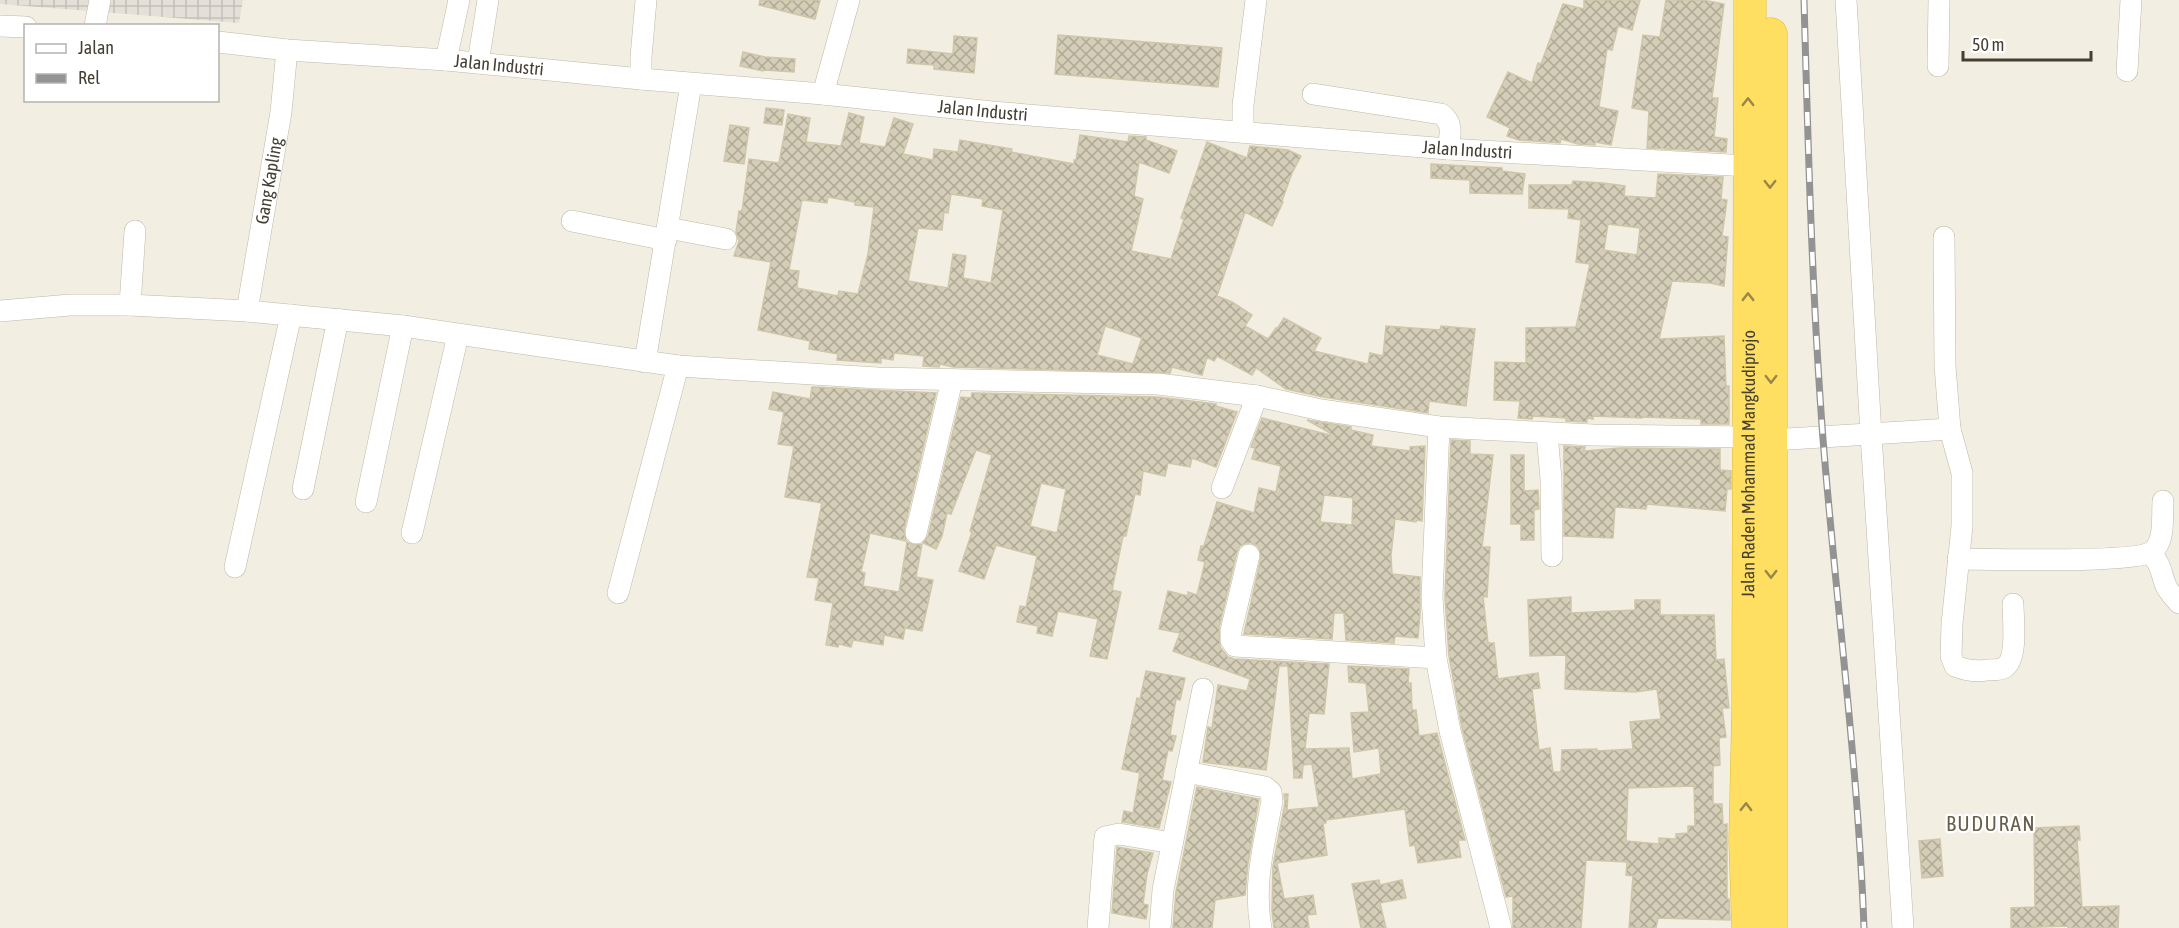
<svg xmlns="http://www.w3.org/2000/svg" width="2179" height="928" font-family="'Asap Condensed',sans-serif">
  <defs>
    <pattern id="industrial-grid" width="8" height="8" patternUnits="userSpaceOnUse" patternTransform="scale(1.5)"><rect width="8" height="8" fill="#e4e0d8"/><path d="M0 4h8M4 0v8" fill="none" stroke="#c5c1ba"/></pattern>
    <pattern id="building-cross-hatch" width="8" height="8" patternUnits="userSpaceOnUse" patternTransform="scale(1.5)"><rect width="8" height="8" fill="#d4cdb7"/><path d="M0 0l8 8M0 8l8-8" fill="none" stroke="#aea895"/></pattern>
  </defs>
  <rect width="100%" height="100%" fill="#f2efe2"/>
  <!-- industrial -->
  <path fill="url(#industrial-grid)" d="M0,0H243L239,23L0,4Z"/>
  <!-- building -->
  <g fill="url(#building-cross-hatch)" stroke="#cfc6aa" stroke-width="1.5" fill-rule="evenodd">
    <path d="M760,0H820L815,19L759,5Z"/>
    <path d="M1584,0H1640L1632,30L1618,26L1612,50L1607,49L1599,107L1618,111L1611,145L1595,142V145L1578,144L1561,139L1560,143L1519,140L1507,136L1510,128L1487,117L1508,72L1532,83L1538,63L1541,64L1563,4L1584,9Z"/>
    <path d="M1666,0H1703L1724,4L1712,98H1718L1714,137L1727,139L1726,152L1647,148L1649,111L1632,108L1643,35L1660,37Z"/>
    <path d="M1058,35L1222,48L1218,87L1055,74Z"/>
    <path d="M954,36L977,38L974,73L934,69V65L907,63L908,49L953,54Z"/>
    <path d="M743,52L765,57L795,59L794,72L764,70L763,71L740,66Z"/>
    <path d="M766,108L784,110L782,125L764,123Z"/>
    <path d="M849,113L864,117L859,143L885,147L894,118L913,124L903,154L933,160L934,149L958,152L960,140L1012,149L1011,152L1074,164V160H1076L1080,135L1128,142L1129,136L1146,137V140L1177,151L1169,173L1139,162L1134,196L1143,199L1131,251L1171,259L1184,219L1181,218L1207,142L1247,158L1250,146L1288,150L1301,156L1292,173L1282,201L1283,202L1272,226L1245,212L1217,296L1232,302L1252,315L1245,326L1268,339L1276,328L1277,329L1284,318L1321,338L1314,351L1368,364L1370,353L1383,356L1386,326L1440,330L1441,326L1475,329L1466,406L1429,401L1428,413L1323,397L1286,389L1256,368L1252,375L1217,356L1214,361L1207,357L1202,375L1172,367L1170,373L953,367L940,364L939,367L923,366L924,356L894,353L893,360L881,358V363L837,360L838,354L809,349L810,341L758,330L771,262L734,256L739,241L736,232L739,211H742L749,159L779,163L788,114L810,118L806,142L841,146ZM951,194L983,199L982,206L1003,210L991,283L963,278L966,256L953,254L948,288L908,281L918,228L942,230L944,212L948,213ZM828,197L855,202V205L874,207L868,254L858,294L839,291L838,296L797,288L799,271L789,270L802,200L827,203ZM1105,326L1142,338L1133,364L1097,355Z"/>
    <path d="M730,125L749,128L744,164L724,161Z"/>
    <path d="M1431,164L1502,168V171L1525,174L1522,194L1470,193V180L1431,178Z"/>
    <path d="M1658,174L1723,177L1721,199L1727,200L1722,236L1728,237L1724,286L1710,283L1672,281L1659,339L1724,336L1726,386H1729V424H1701V419L1642,417V418L1593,416V419L1587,418V422L1566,421V418L1533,416L1532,419L1518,418L1520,401L1494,400L1495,362L1526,363V328L1576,327L1590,264L1576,262L1581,220L1568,218L1569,209L1529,208V185H1572L1573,181L1603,183L1625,186L1624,196L1656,198ZM1608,224L1640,228L1637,255L1604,250Z"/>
    <path d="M812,387L936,393L904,530L906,541L870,533L861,572L865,573L863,586L899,592L907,542L914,545L922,544L916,577L933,580L922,631L905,628L903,639L884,635L883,645L853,640L851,647L839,644L838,647L826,645L833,603L815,600L819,578L807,577L822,503L785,497L794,446L778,444L784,412L769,409L773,392L810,399Z"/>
    <path d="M972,393L1157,397L1216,404V406L1237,412L1216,467L1192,458L1190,467L1168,463L1165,476L1143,471L1140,495L1135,494L1126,536H1123L1112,590L1121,592L1107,659L1090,656L1098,619L1058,611L1052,636L1037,633L1038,626L1017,622L1020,606L1026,607L1037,556L996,545L984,579L959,571L972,532L970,531L992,455L976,450L951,514L947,513L942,536L936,549L923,543L928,536L961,397L971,398ZM1041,483L1066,489L1057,533L1030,526Z"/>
    <path d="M1262,418L1330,435V433L1307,420L1351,427V430L1373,435L1371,446L1410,451V447L1425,446L1422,521L1417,520L1416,522L1395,519L1391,555L1392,574L1420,577V613L1418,638L1395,636L1394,643L1346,640L1344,613H1334L1332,639L1244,634L1261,557L1258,546L1252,543H1246L1240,546L1237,552L1219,628L1220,647L1228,657L1234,659L1329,664L1324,714L1309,713L1305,749L1349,748L1352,779L1381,774L1379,748L1354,752L1351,713L1369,712L1366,683L1349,682L1348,666L1409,669L1408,683H1411L1412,710H1416L1419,736L1437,733L1465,840H1458L1461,857L1418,863L1415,845L1410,846L1405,809L1326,820V823H1323L1327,855L1277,863L1284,899L1313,895L1316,914L1307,915L1309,928H1274L1272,911L1273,866L1285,803L1284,794H1288L1287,810L1319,807L1312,764L1303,765L1302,778H1294L1288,666H1279L1266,770L1203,762L1208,727L1212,728L1218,685L1247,691L1250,679L1173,651L1180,633L1159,629L1168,591L1188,596V592L1197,595L1205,562L1198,560L1201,546H1204L1217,502L1254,513L1259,488L1276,492L1281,466L1252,459L1255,448L1251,447ZM1324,495L1353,498L1352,525L1320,522Z"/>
    <path d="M1451,440L1470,441V454L1493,455L1482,547H1490L1487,597L1483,596L1488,643H1494L1498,679L1538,673L1540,688L1532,689L1539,750L1550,748L1553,772H1561L1562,750L1597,749V751L1633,749L1630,722L1661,719L1657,689L1635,692L1565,689L1566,655L1530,656L1528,600L1571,597V613L1635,610V600H1660V615H1714L1716,660L1724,659L1729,708H1722L1726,737L1719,738L1720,765L1713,766V804H1722L1723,825L1727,824V899H1729L1730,920L1658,918L1656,928H1629L1633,876L1626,875L1627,862L1586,860L1581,928H1513V896L1506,897L1462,728L1449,656L1445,597ZM1694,786L1695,826H1688V833L1676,834V839L1659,838V844L1626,841L1628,788Z"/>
    <path d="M1564,446L1585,447L1584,451L1620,448L1720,449V470L1731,471V489H1727L1725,511L1647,504L1646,509L1615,507L1613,538L1564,536Z"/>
    <path d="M1511,455H1524V491L1538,490L1539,509L1534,510V540H1521V524H1511Z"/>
    <path d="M1146,671L1185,678L1180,700L1176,699L1170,735L1176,736L1172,751L1168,750L1162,780L1171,782L1159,828L1122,822L1124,811L1133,813L1140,773L1122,769L1137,698L1140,699Z"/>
    <path d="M1197,787L1259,799L1248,863L1245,895L1215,900L1212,928H1173L1176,892Z"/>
    <path d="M2079,826L2080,840H2077L2082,907L2119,906L2118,928H2068V926L2011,928V908L2035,907L2034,828Z"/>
    <path d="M1940,839L1943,876L1922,878L1919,841Z"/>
    <path d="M1117,847L1153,853L1147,874L1143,904L1148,905L1146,919L1112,913Z"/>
    <path d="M1379,880L1380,885L1402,880L1406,898L1380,903L1386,928H1361L1352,884Z"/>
  </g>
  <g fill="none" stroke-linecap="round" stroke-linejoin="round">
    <!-- minor casing -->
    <g stroke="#beb8a5" stroke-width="22">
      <g id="minor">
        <path d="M1846,0L1871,435L1903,928"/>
        <path d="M0,26L26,27"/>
        <path d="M95,26L100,0"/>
        <path id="s1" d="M218,42L287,50L446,60L641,79L823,94L992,112L1448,149L1748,166"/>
        <path d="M446,60L459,0"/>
        <path d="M478,63L488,0"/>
        <path d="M1938,66L1939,0"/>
        <path d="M2127,71L2131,0"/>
        <path d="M641,79V57L646,0"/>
        <path d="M823,94L849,0"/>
        <path d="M1313,94L1441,114C1454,123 1450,135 1448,149"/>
        <path d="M1243,131V105L1256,0"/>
        <path d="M572,221L666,240"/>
        <path d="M668,228L726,239"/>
        <path d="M130,305L135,231"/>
        <path d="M0,311L70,305H130L247,311L403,326L678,366L878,378L1158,384L1257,396L1321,410L1439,427L1593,435L1748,437"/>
        <path id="s2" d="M247,311L281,112L287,50"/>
        <path d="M645,362L691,84"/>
        <path d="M1439,427L1432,597L1436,658L1450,731L1501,928"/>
        <path d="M1950,429L1962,473V526L1952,624L1951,656L1955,666C1965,670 1976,672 1987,670C1993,670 2001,670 2005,667C2018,658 2013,618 2013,604"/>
        <path d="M1547,434L1551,479L1552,556"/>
        <path d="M1772,440L1950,429L1945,366L1944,237"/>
        <path d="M1222,488L1257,396"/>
        <path d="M303,489L338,319"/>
        <path d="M366,502L403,326"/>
        <path d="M412,533L458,335"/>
        <path d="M916,533L952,380"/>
        <path d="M2150,554C2161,562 2161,574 2166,586C2169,592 2174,597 2179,603"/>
        <path d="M1249,555L1231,631V640L1235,646L1436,658"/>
        <path d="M1958,559C1987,559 2140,564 2154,550C2165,539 2162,516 2163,501"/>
        <path d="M235,567L291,315"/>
        <path d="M618,593L678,366"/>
        <path d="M1186,772L1265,787L1271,792L1272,801C1264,844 1253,885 1261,928"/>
        <path d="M1098,928L1105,837L1119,834L1172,843"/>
        <path d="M1160,928L1163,890L1203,689"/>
      </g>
    </g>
    <!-- highway casing -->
    <g stroke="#e4b82b" stroke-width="33">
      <g id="highway">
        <path d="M1771,34V928"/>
        <path id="s3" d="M1748,928L1745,841L1748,710L1750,0"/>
      </g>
    </g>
    <!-- minor -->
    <use href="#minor" stroke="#fff" stroke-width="21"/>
    <!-- highway -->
    <use href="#highway" stroke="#ffdf61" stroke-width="32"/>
    <!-- rail casing -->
    <g stroke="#939393" stroke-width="7">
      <path id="rail" d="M1804,0C1808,146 1812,293 1823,439C1836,602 1858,765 1864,928"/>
    </g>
    <!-- rail -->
    <use href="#rail" stroke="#fff" stroke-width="4.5" stroke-dasharray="14" stroke-linecap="butt"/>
  </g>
  <!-- one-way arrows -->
  <defs><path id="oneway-chevron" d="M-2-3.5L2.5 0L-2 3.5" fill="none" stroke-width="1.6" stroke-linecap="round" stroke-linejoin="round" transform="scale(1.5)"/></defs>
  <g stroke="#988748">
    <use href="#oneway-chevron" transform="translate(1748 102) rotate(-90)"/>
    <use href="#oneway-chevron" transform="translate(1770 184) rotate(90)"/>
    <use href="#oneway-chevron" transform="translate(1748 297) rotate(-90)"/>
    <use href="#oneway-chevron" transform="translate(1771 379) rotate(90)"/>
    <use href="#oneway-chevron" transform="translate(1771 574) rotate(90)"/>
    <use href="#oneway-chevron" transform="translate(1746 807) rotate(-89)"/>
  </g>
  <g text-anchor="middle" stroke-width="4.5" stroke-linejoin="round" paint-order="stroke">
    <!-- street labels -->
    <g font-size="18" fill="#443f33" stroke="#fff">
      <text dy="6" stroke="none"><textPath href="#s1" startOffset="282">Jalan Industri</textPath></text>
      <text dy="6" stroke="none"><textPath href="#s1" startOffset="768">Jalan Industri</textPath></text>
      <text dy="6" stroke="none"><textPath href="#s1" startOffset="1254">Jalan Industri</textPath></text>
      <text dy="6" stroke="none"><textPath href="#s2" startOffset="132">Gang Kapling</textPath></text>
      <text dy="6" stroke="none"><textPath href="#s3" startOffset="464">Jalan Raden Mohammad Mangkudiprojo</textPath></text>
    </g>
    <!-- quarter labels -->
    <g font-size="21" letter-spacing="1.5" fill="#675f49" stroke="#fff">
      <text x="1991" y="831">BUDURAN</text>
    </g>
  </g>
  <!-- legend -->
  <rect x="24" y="24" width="195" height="78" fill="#ffffff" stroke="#b4b2ad" stroke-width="1.5"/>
  <rect x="36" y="44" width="30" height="9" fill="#ffffff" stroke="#b4b2ad" stroke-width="1.5"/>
  <text x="78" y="54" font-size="18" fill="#443f33">Jalan</text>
  <rect x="36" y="74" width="30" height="9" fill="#939393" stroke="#b4b2ad" stroke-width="1.5"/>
  <text x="78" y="84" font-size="18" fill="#443f33">Rel</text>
  <!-- scale -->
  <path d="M1963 51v9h128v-9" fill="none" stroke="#443f33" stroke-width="3"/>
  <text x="1972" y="51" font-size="18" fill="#443f33" stroke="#ffffff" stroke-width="4.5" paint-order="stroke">50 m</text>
</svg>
